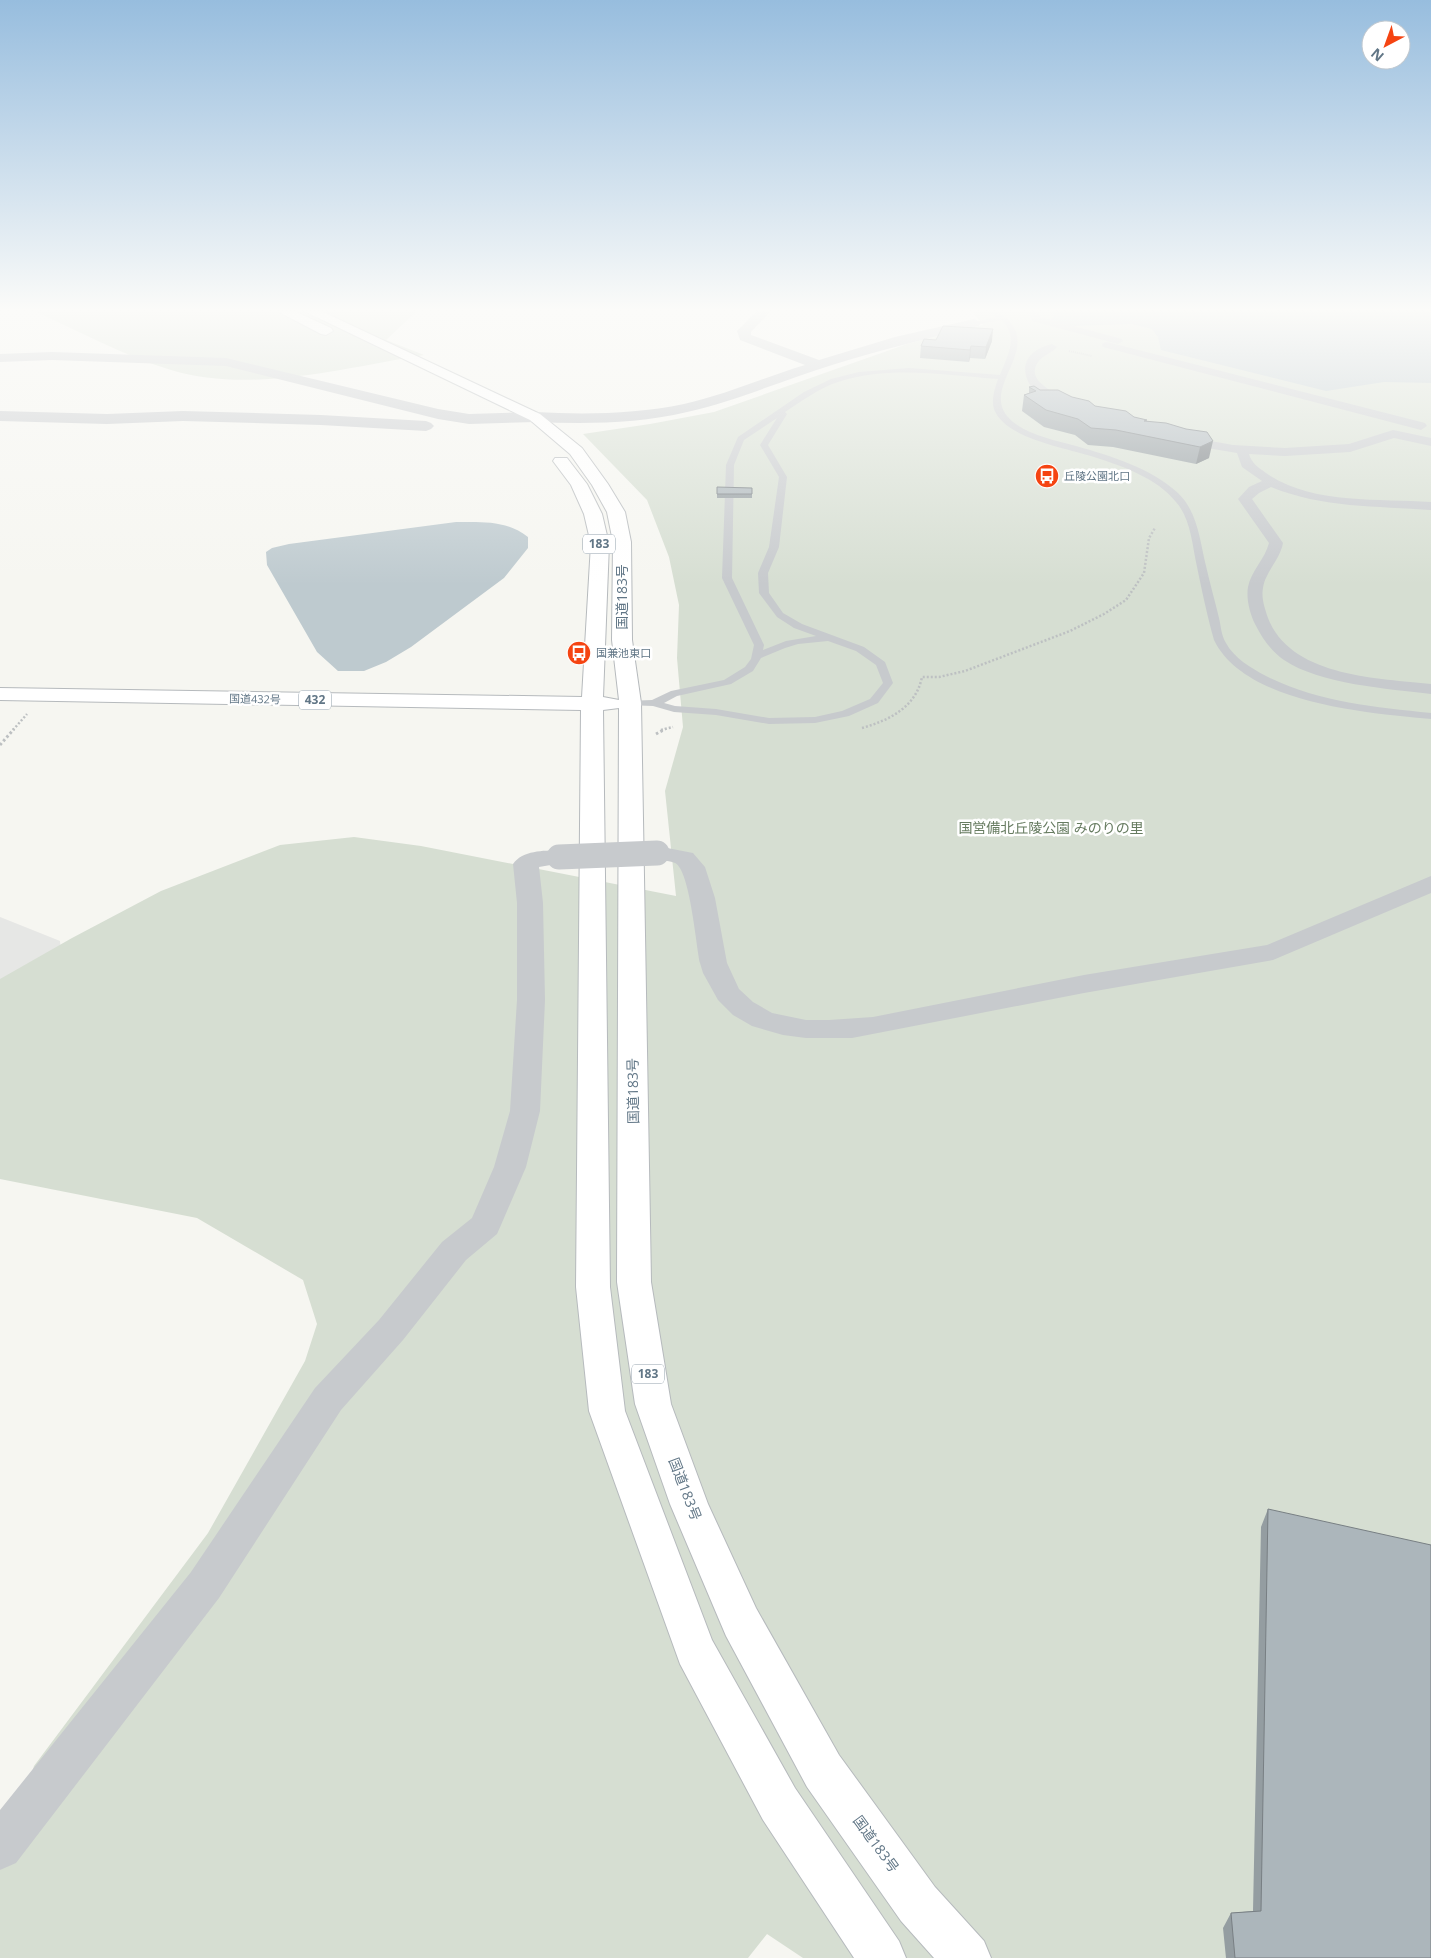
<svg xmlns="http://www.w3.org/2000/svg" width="1431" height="1958" font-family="'Open Sans','Noto Sans JP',sans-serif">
  <rect width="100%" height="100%" fill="#f6f6f1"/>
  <!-- built -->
  <path fill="#e6e7e5" d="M0,917L60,941L61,954L0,1006Z"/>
  <!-- green -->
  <g fill="#d6ded2">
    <path d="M34,311H417L386,340L424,355C344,368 250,394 171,370C124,356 79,331 34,311Z"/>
    <path d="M972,311H1431V1958H803L767,1934L748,1958H0V1870L34,1766L208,1533L305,1361L317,1324L303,1280L197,1218L0,1179V979L72,938L161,891L280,845L354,837L421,846L676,896L665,791L683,727L677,658L679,605L669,557L647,500L583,434L650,424L714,412L907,344L983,325Z"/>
  </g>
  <!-- water -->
  <g fill="#becacf">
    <path d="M1050,311H1431V383L1384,382L1326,391L1161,350L1158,337L1152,329L1132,324L1075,326L1054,324L1050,320L1055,315Z"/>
    <path d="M456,522C482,522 506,520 528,537V548L504,578L411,647L386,662L364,671H338L317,652L267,565L266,552L272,548L289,544Z"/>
  </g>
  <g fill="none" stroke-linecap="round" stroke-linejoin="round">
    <!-- trunk casing -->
    <g stroke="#b6babd" stroke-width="2">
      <g id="trunk">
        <path d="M277,311H294L331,328L333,331L326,335L321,334Z"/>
        <path d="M304,311H321L540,414L582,448L608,484L625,512L631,542L632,640L641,703L651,1282L671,1404L708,1504L756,1608L839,1755L935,1887L984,1941L991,1958H934L901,1921L807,1787L726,1636L670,1504L635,1404L617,1282L619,708L603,710L610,1287L625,1411L712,1640L795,1788L899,1941L906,1958H854L763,1820L680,1664L589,1411L576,1287L581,710L0,700V688L582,697L591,544L584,514L571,485L553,461L555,458H567L587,484L602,514L609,544L603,697L619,700L612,640L613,542L607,512L592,485L570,454L530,420Z"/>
      </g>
    </g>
    <!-- path-far2 -->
    <path stroke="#bdc0c2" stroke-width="2" stroke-dasharray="1 1" stroke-linecap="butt" d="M1069,351L1092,356"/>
    <!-- path-far1 -->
    <g stroke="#bdc0c2" stroke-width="2.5" stroke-dasharray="2 2" stroke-linecap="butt">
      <path d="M862,728C890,720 916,707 922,677H939L965,671L1070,631L1104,614L1126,600L1144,573L1149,538L1155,528"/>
      <path d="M13,730L27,714"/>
      <path d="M661,730L673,727"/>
    </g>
    <!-- path -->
    <g stroke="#bdc0c2" stroke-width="3" stroke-dasharray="2.5 2.5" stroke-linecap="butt">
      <path d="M656,734L665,729"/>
      <path d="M0,745L14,729"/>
    </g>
    <!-- service -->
    <path fill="#c7cacd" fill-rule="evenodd" d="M988,311C997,311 1004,315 1010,322C1038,354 976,392 1013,422C1031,436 1055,440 1076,446C1111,456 1151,468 1178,493C1198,512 1200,542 1206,566C1210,584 1215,601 1219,618C1221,626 1221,635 1226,643C1234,658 1251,668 1266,676C1318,702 1374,707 1431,713V719C1369,713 1245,704 1214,640C1207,616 1201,586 1196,562C1192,542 1190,518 1176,502C1157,478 1122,466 1094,457C1067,448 1005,439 994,409C991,400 995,388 998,379C946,375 889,365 838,382C819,388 802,401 785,412L787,414L768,445L787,477L779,547L768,573L769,593L783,613L802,624L864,647L885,662L893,683L878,703L849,716L815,723L769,724L716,715L674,712L653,706L626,705L625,703L626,701L652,700L671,691L724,680L745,667L751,659L754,645L722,578L726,465L738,437L804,392L831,379L859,372L909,368L1000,375C1007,356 1020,336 1001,320L974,325L971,323L996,317ZM777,418L760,445L779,477L769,547L758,573L759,593L777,617L794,628L816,636L786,641L763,650L764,645L732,578L734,465L744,440ZM828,641L856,651L876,665L883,683L870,699L842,711L815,717L769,718L716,709L675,706L664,703L677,696L731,684L753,671L761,658L785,648L798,644Z"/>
    <!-- pedestrian -->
    <g fill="#c7cacd" fill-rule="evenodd">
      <path d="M1028,311H1038L1040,317L1122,339L1123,341L1118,344L1032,321Z"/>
      <path d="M1107,342L1425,423L1427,426L1421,430L1103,347L1102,345L1103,343Z"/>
      <path d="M1052,344L1057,347C1052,353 1043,355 1038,362C1024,382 1058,392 1067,403L1061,406C1026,398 1006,355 1052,344Z"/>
      <path d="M1393,430L1431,438V446L1394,438L1350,452L1285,456L1249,454C1252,464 1258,467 1266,473C1312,505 1378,498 1431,502V510C1377,506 1322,508 1271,487L1259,493L1252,499L1283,543C1280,560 1265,572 1263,588C1261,598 1265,609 1268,618C1291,677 1378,678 1431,684V694C1389,689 1319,684 1284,660C1271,651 1262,638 1255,624C1250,614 1246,599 1248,587C1251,571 1265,559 1269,543L1238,499L1249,487L1262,481L1242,467L1237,453L1183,444L1177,440L1183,436L1233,445L1285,448L1349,444Z"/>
    </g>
    <!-- minor -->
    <g fill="#c7cacd" fill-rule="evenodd">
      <path d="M311,311H336L335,314L316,318L311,317L309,314Z"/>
      <path d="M757,311H771L751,332V335L819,360L895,337L974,319L981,323L979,326C929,338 880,350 832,365C783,380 736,401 687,412C637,424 585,424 535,422L530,420L527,417L530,414L535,412C585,415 635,414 684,404C725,395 765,377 805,365L740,340L737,331Z"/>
      <path d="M0,411L107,414L183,411L321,415L426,421L431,423L434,426L431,429L426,431L321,425L183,421L107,424L0,421Z"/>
      <path d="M657,846L693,853L705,867L715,898L727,963L739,989L753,1002L772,1013L806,1020H829L873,1017L1084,975L1267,945L1431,876V893L1273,960L1084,993L852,1038H806L783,1035L752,1026L733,1015L718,1000L703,973L700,963C696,945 690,870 675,863C668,860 656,860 648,858L645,853L648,848Z"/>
      <path d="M559,850L568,852L571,857L568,862L539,867L543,903L545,1000L540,1111L526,1167L501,1225L497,1234L466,1260L403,1340L341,1410L219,1598L16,1863L0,1870V1810L191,1572L315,1388L379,1320L442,1242L472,1218L494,1167L510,1111L517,1000V903L513,864C523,850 543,851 559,850Z"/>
    </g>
    <!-- tertiary -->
    <path fill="#c7cacd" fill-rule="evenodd" d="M52,352L226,358L438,409L469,414L535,412L540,414L543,417L540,420L535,422L469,424L438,419L226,366L52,360L0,362V354Z"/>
    <!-- trunk -->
    <use href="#trunk" fill="#fff" fill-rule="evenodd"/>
    <!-- minor-bridge -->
    <path stroke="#c7cacd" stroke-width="25" d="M559,857L657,853"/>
  </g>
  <!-- wall -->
  <g fill="#949da1">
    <path d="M936,340L992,341L985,359L970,358L969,362L920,358L921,346Z"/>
    <path d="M1029,387L1095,406L1134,417L1146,421L1186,429L1209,458L1196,464L1113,447L1088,445L1075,435L1044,427L1022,411L1024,395L1029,393Z"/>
    <path d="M752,488V498H717V494Z"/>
    <path d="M1268,1509L1431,1958H1226L1223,1928L1231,1913L1253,1911L1261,1527Z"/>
  </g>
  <!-- shaded-wall -->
  <g fill="#787f83">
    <path d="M993,329L992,341L985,359L986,347Z"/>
    <path d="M971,346L970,358L969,362L970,350Z"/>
    <path d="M1213,441L1209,458L1196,464L1200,447Z"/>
  </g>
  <!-- building -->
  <g fill="#acb6bb" stroke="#787f83">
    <path d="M943,326L993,329L986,347L971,346L970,350L921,346L924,339L936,340Z"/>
    <path d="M1034,386L1040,390H1058L1072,397L1089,401L1095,406L1126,411L1134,417L1147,420L1144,421L1166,423L1186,429L1207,432L1213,441L1200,447L1116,430L1091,428L1078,419L1046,410L1024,395L1036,391L1029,387Z"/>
    <path d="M717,487L752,488V494H717Z"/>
    <path d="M1268,1509L1431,1545V1958H1235L1231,1913L1261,1911Z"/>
  </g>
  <!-- sky -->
  <linearGradient id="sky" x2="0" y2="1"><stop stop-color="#97bdde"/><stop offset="0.53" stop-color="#fbfbf9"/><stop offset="1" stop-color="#fbfbf9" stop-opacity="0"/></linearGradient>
  <rect width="1431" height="585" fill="url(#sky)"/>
  <!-- icons -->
  <defs>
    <g id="bus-disc" transform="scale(1.25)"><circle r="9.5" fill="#f54412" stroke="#fff"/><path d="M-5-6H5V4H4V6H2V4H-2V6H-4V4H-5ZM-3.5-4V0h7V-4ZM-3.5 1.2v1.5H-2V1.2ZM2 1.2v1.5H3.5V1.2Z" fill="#fff"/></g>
  </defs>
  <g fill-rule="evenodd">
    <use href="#bus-disc" x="1047" y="476"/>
    <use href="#bus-disc" x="579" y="653"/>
  </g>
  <g text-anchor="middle" stroke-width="5" stroke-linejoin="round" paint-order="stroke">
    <!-- far-poi labels -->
    <g font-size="11" fill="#617686" stroke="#fff" text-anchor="start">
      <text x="1064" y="480">丘陵公園北口</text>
      <text x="596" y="657">国兼池東口</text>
    </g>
    <!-- far-street labels -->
    <g font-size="11" fill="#617686" stroke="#fff">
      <text transform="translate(255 699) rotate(1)" y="4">国道432号</text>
    </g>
    <!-- shield labels -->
    <g fill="#fff" stroke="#909faa" stroke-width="1">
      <rect x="583" y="534.5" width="32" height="19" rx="4"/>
      <rect x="299" y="690.5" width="32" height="19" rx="4"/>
      <rect x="632" y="1364.5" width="32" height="19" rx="4"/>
    </g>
    <g font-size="12" font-weight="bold" fill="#617686">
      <text x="599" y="548">183</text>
      <text x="315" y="704">432</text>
      <text x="648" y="1378">183</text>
    </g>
    <!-- street labels -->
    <g font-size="14" fill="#617686" stroke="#fff">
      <text transform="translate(622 597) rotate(-90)" y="5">国道183号</text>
      <text transform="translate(633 1091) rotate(-91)" y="5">国道183号</text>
      <text transform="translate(685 1489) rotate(69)" y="5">国道183号</text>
      <text transform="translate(876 1844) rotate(54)" y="5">国道183号</text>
    </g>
    <!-- park labels -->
    <g font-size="14" fill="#677c61" stroke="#fff">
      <text x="1051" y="833">国営備北丘陵公園 みのりの里</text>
    </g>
  </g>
  <!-- north arrow -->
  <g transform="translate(1386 45) rotate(221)"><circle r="24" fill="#ffffff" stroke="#c0c8cf"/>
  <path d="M0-4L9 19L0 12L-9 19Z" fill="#f54412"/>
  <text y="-8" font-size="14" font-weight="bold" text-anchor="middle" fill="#617686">N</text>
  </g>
</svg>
